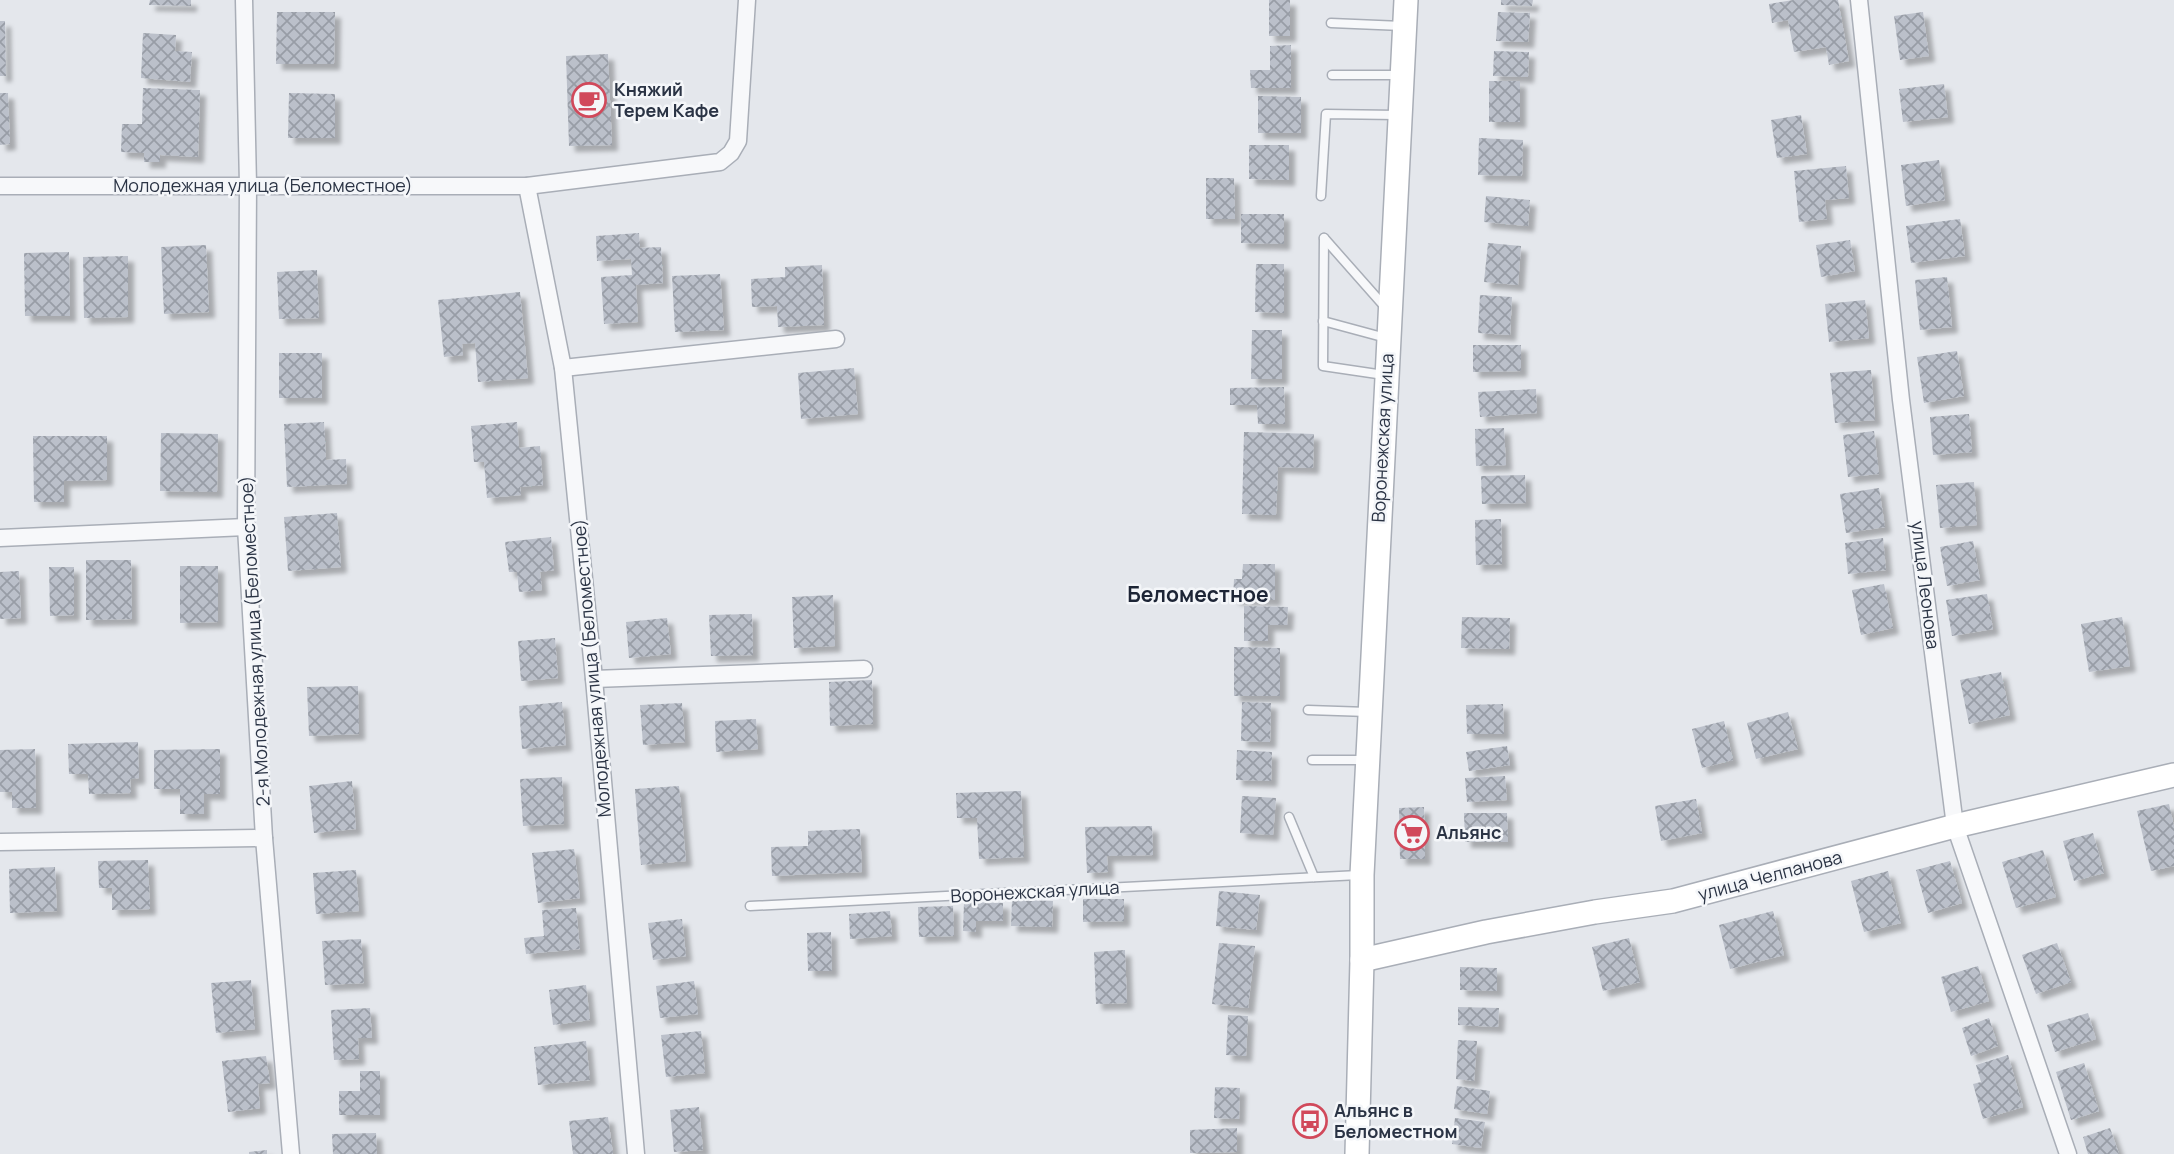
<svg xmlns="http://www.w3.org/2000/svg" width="2174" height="1154" font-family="Manrope,sans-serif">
  <defs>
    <pattern id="building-cross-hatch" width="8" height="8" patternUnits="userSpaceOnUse" patternTransform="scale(1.75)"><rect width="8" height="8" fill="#bbc0ca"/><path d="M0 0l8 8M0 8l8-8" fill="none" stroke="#989da6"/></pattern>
    <filter id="shadow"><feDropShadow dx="6" dy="6" stdDeviation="2" flood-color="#0004"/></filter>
  </defs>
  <rect width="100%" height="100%" fill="#e4e7ec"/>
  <!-- building -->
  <g fill="url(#building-cross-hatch)" filter="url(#shadow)">
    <path d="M150,0H191V6L149,5Z"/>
    <rect x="1269" y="0" width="21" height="36"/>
    <path d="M1501,0H1533L1532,6L1501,5Z"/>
    <path d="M1793,0H1838L1849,61L1829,65L1826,47L1794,52L1788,20L1772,23L1769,4Z"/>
    <path d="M277,12H335L334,64H276Z"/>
    <path d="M1498,12L1530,13L1528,42L1496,41Z"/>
    <path d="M1923,12L1929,56L1900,60L1894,16Z"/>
    <path d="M0,21H5L6,76H0Z"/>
    <path d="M143,33L176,35L175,51L192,52L190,82L141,78Z"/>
    <path d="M1291,45V88H1251L1250,70H1270V46Z"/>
    <path d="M1494,51L1529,52L1528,77L1493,76Z"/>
    <path d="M608,54L612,145L569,146L566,56Z"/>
    <rect x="1489" y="81" width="31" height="41"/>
    <path d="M1944,84L1948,117L1903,122L1899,89Z"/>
    <path d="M143,88L200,90L198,157L160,155V162H144V153L121,152L122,124H142Z"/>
    <path d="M0,93H8L10,144L0,145Z"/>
    <path d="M289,93L335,94V138H288Z"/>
    <path d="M1258,96L1301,97V133H1258Z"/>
    <path d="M1801,115L1807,154L1777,158L1771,120Z"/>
    <path d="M1479,138L1523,140L1522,176L1478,175Z"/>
    <path d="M1249,145H1289V180L1249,179Z"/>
    <path d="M1939,160L1945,200L1906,206L1901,165Z"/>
    <path d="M1846,166L1849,198L1825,200L1827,219L1799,222L1794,171Z"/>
    <path d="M1206,178H1234L1235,219H1206Z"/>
    <path d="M1486,196L1530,200L1528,226L1484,222Z"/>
    <path d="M1241,214H1284V244L1241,243Z"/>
    <path d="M1960,219L1965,256L1911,263L1906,226Z"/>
    <path d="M639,233L640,248L661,247L663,283L636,285L638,322L604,324L601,277L632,275L631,259L597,261L596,236Z"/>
    <path d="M1850,240L1855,271L1821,277L1816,245Z"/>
    <path d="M1488,243L1521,246L1518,285L1484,282Z"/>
    <path d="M206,245L209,312L164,314L161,247Z"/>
    <path d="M69,252L70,316H25L24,253Z"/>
    <path d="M128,256V317L84,318L83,257Z"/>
    <path d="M1256,264H1284V313L1255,312Z"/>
    <path d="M822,265L824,325L778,327L777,306L752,307L751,279L785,277V267Z"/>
    <path d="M317,270L319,318L279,319L277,272Z"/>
    <path d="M720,274L724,330L675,332L672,276Z"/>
    <path d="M1947,277L1952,327L1920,330L1915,280Z"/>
    <path d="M520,292L528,378L478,382L475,343L462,344L463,355L444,357L438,300Z"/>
    <path d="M1480,295L1512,297L1510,335L1478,333Z"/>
    <path d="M1865,300L1869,338L1829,342L1825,304Z"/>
    <path d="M1252,330H1282V379H1251Z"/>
    <path d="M1473,345H1521V371L1473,372Z"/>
    <path d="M1957,351L1964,396L1924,403L1917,357Z"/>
    <rect x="279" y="353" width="43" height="45"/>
    <path d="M854,368L858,414L801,419L798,373Z"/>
    <path d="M1871,370L1875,420L1835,423L1830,373Z"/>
    <path d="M1284,387L1285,424H1258L1257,405H1230V388Z"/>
    <path d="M1536,389L1537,413L1480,417L1478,392Z"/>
    <path d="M1969,414L1972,452L1933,455L1930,417Z"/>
    <path d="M324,422L326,460L346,459L347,484L287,487L284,424Z"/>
    <path d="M517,422L519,448L540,446L543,485L520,487L521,495L487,498L484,462H474L471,426Z"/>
    <path d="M1504,428L1506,465L1476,466L1475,429Z"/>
    <path d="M1874,431L1879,474L1848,477L1843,435Z"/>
    <path d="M1244,432L1314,434L1313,468L1278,467L1276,515L1242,514Z"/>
    <path d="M161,433L218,434L217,492L160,491Z"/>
    <path d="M33,436H107V480L64,481V502H34Z"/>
    <path d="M1525,475L1526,503L1482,504L1481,476Z"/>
    <path d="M1974,482L1977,525L1940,528L1936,485Z"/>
    <path d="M1879,488L1885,527L1846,533L1840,494Z"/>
    <path d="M337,513L341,567L288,571L284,517Z"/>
    <path d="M1501,519L1502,564L1476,565L1475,520Z"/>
    <path d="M551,537L554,570L540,572L542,590L519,592L517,572H509L505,542Z"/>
    <path d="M1883,538L1886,570L1848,574L1845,543Z"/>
    <path d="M1973,541L1980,580L1947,586L1940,547Z"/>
    <path d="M86,560H131L132,619L86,620Z"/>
    <path d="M1243,564H1275V600L1233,599L1234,579H1242Z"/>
    <path d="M180,566H218V622L180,623Z"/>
    <path d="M49,567H74V615L50,616Z"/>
    <path d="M19,571L21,618L0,619V572Z"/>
    <path d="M1884,584L1893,628L1861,635L1852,590Z"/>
    <path d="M1987,594L1993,629L1952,636L1946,600Z"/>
    <path d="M833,595L835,646L794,648L792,597Z"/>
    <path d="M1244,606L1288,607L1287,625H1268V641H1244Z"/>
    <path d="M752,614L753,655L711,656L709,615Z"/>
    <path d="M1462,617L1510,618L1509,649L1461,648Z"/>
    <path d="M2122,617L2130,666L2089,672L2081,624Z"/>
    <path d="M667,618L671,654L629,658L626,622Z"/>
    <path d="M555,638L558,678L521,681L518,641Z"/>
    <path d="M1234,647L1280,648V696H1234Z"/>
    <path d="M2001,672L2010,715L1969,724L1960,680Z"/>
    <path d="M872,680L873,724L830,726L829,682Z"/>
    <path d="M358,686L359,734L309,736L307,687Z"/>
    <path d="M562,702L566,745L522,749L519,706Z"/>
    <path d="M1242,702L1271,703L1270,742L1241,741Z"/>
    <path d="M682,703L685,742L643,745L640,705Z"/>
    <path d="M1503,704L1504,734H1467L1466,705Z"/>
    <path d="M1788,712L1798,749L1756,759L1747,723Z"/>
    <path d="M756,719L758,749L716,752L715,721Z"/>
    <path d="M1724,721L1733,760L1702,768L1692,729Z"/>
    <path d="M138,742L139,778L130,779L131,793L89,794L88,774H69L68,744Z"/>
    <path d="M1507,746L1510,765L1469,771L1466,752Z"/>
    <path d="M35,749L36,808H12V792H0V750Z"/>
    <path d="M220,749V794H204V814H180V789H154V750Z"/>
    <path d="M1237,750L1272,752L1271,781L1236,780Z"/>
    <path d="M1505,776L1507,800L1467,802L1465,778Z"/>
    <path d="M562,777L564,824L523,826L520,779Z"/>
    <path d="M352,781L356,829L314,833L309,786Z"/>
    <path d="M679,786L686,861L641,865L635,789Z"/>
    <path d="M1021,791L1024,857L979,859L977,818H957L956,793Z"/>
    <path d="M1242,796L1276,798L1273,835L1240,833Z"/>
    <path d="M1696,799L1702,833L1661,841L1655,806Z"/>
    <path d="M2169,804L2174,826V866L2151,871L2137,811Z"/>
    <path d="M1424,807L1425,859H1400L1399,808Z"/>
    <path d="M1464,813H1507L1508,842H1465Z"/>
    <path d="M1152,826L1153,855L1107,856L1108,872L1087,873L1085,827Z"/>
    <path d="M860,829L862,872L772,876L771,847L808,846V831Z"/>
    <path d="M2093,833L2104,873L2074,881L2063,841Z"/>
    <path d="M574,849L580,898L538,903L532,853Z"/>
    <path d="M2043,850L2056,897L2016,908L2002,862Z"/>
    <path d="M148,860L150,909L112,910V888H99L98,861Z"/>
    <path d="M1950,861L1962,903L1928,913L1916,870Z"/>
    <path d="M55,867L57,911L10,913L9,869Z"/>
    <path d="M356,870L359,911L316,914L313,873Z"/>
    <path d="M1888,871L1901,923L1864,932L1851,881Z"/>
    <path d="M1219,891L1260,895L1256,930L1216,926Z"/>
    <path d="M1083,899H1124V921L1083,922Z"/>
    <path d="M1012,900L1053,901L1052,927L1011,926Z"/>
    <path d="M964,902L1003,903V921H976V932L963,931Z"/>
    <path d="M953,906L954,936L919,937L918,907Z"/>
    <path d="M576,908L580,949L526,954L524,938L544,936L542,910Z"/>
    <path d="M890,911L892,936L850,939L849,914Z"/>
    <path d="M1773,911L1784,955L1730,969L1719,925Z"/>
    <path d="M682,919L686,956L653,960L648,923Z"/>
    <path d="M831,932L832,971H808L807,933Z"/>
    <path d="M1629,938L1640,982L1603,991L1592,947Z"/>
    <path d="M361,939L364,983L325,985L322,941Z"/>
    <path d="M1219,943L1255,946L1248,1008L1212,1004Z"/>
    <path d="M2057,943L2071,982L2036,994L2022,955Z"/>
    <path d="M1125,950L1127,1003L1096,1004L1094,952Z"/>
    <path d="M1978,966L1989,1001L1951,1012L1941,977Z"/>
    <path d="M1460,967L1497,968V991L1460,990Z"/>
    <path d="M251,980L255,1029L216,1033L211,983Z"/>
    <path d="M694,981L698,1014L660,1018L656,986Z"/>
    <path d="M586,985L590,1020L553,1025L549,990Z"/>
    <path d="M1458,1007L1499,1008L1498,1027L1458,1025Z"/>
    <path d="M370,1008L372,1038H358L359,1059L334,1060L331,1010Z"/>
    <path d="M2088,1013L2096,1039L2055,1052L2047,1025Z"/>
    <path d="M1228,1015L1248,1016L1246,1056L1226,1055Z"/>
    <path d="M1989,1018L1998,1046L1971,1056L1962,1028Z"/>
    <path d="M701,1031L705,1073L666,1077L661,1035Z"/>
    <path d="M1458,1040L1477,1041L1474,1081L1456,1079Z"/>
    <path d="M586,1041L590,1080L538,1085L534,1047Z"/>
    <path d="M2008,1055L2023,1107L1983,1119L1973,1084L1981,1082L1976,1065Z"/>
    <path d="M266,1056L270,1083L258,1084L260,1108L228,1112L222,1061Z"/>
    <path d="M2084,1063L2099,1111L2071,1120L2056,1072Z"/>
    <path d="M360,1071H380V1115H339V1091H360Z"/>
    <path d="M1457,1086L1490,1091L1487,1114L1454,1109Z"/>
    <path d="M1215,1087L1240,1088L1239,1119L1214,1118Z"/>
    <path d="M699,1107L703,1150L674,1152L670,1110Z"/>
    <path d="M608,1117L613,1154H573L569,1121Z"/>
    <path d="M1455,1118L1485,1122L1481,1148L1452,1144Z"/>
    <path d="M1237,1128V1152L1190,1153V1130Z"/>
    <path d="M2110,1128L2119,1154H2088L2083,1137Z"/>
    <path d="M376,1133L377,1154H333L332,1134Z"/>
    <path d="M267,1150V1154H249V1152Z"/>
  </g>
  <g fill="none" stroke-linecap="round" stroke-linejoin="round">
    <!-- lane casing -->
    <g stroke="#a9aeb7" stroke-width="11">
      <g id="lane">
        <path d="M1331,23L1402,26"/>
        <path d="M1332,75H1399"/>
        <path d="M1321,196L1326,114L1397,115"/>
        <path d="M1324,238L1323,366L1384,375"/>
        <path d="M1324,238L1385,307"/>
        <path d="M1323,321L1386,338"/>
        <path d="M1308,710L1368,712"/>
        <path d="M1312,760H1365"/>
        <path d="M1289,817L1314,877"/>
        <path d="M750,906L1359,875"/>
      </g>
    </g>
    <!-- street casing -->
    <g stroke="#a9aeb7" stroke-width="19">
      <g id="street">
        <path d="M244,0L248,185L246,527L264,838L291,1154"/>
        <path d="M1859,0L1901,400L1955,826L2068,1154"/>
        <path d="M0,186H527L720,162L731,153L738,141L747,0"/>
        <path d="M527,186L563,368L594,679L636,1154"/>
        <path d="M563,368L836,339"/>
        <path d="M0,538L246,527"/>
        <path d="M594,679L864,669"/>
        <path d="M0,842L264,838"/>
      </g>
    </g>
    <!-- secondary casing -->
    <g stroke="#a9aeb7" stroke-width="26">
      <g id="secondary">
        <path d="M1362,960L1486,932L1595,912L1673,901L1955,826L2174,775"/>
        <path d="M1357,1154L1362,960V875L1406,0"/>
      </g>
    </g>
    <!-- lane -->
    <use href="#lane" stroke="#f7f8fa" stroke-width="8"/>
    <!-- street -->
    <use href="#street" stroke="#f7f8fa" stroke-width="16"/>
    <!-- secondary -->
    <use href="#secondary" stroke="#fff" stroke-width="23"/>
  </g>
  <!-- icons -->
  <defs>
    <g id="cafe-ring" transform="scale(1.75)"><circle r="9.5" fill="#f4f6f9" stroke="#d1495b" stroke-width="1.5"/><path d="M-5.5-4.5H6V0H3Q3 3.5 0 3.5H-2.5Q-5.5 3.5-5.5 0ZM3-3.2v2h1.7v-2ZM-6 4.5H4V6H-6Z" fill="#d1495b"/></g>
    <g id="supermarket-ring" transform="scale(1.75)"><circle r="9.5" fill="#f4f6f9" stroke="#d1495b" stroke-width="1.5"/><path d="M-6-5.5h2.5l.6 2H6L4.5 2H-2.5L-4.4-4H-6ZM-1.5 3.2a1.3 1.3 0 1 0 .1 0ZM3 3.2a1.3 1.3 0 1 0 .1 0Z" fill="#d1495b"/></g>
    <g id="bus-ring" transform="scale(1.75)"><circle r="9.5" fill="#f4f6f9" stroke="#d1495b" stroke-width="1.5"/><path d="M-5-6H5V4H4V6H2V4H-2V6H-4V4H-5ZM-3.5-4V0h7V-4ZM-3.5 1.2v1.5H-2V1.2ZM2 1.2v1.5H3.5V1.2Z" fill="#d1495b"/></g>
  </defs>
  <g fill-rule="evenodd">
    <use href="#cafe-ring" x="589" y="100"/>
    <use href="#supermarket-ring" x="1412" y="833"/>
    <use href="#bus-ring" x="1310" y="1121"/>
  </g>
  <g text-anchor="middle" stroke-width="5" stroke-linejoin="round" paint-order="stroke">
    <!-- poi labels -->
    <g font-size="18" font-weight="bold" fill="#2b3445" stroke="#f4f6f9" text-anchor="start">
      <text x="614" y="96">Княжий<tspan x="614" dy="21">Терем Кафе</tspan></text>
      <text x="1436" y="839">Альянс</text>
      <text x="1334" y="1117">Альянс в<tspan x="1334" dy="21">Беломестном</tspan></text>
    </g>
    <!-- street labels -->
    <g font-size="18" fill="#2b3445" stroke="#f4f6f9">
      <text x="263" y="192">Молодежная улица (Беломестное)</text>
      <text transform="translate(1383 438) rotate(-87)" y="6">Воронежская улица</text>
      <text transform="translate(1925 585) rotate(83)" y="6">улица Леонова</text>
      <text transform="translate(255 641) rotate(-93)" y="6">2-я Молодежная улица (Беломестное)</text>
      <text transform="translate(592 668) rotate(-95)" y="6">Молодежная улица (Беломестное)</text>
      <text transform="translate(1770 876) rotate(-15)" y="6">улица Челпанова</text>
      <text transform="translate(1035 892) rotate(-3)" y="6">Воронежская улица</text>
    </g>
    <!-- quarter labels -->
    <g font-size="21" font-weight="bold" fill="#1d2536" stroke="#f4f6f9">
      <text x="1198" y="602">Беломестное</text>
    </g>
  </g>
</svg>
